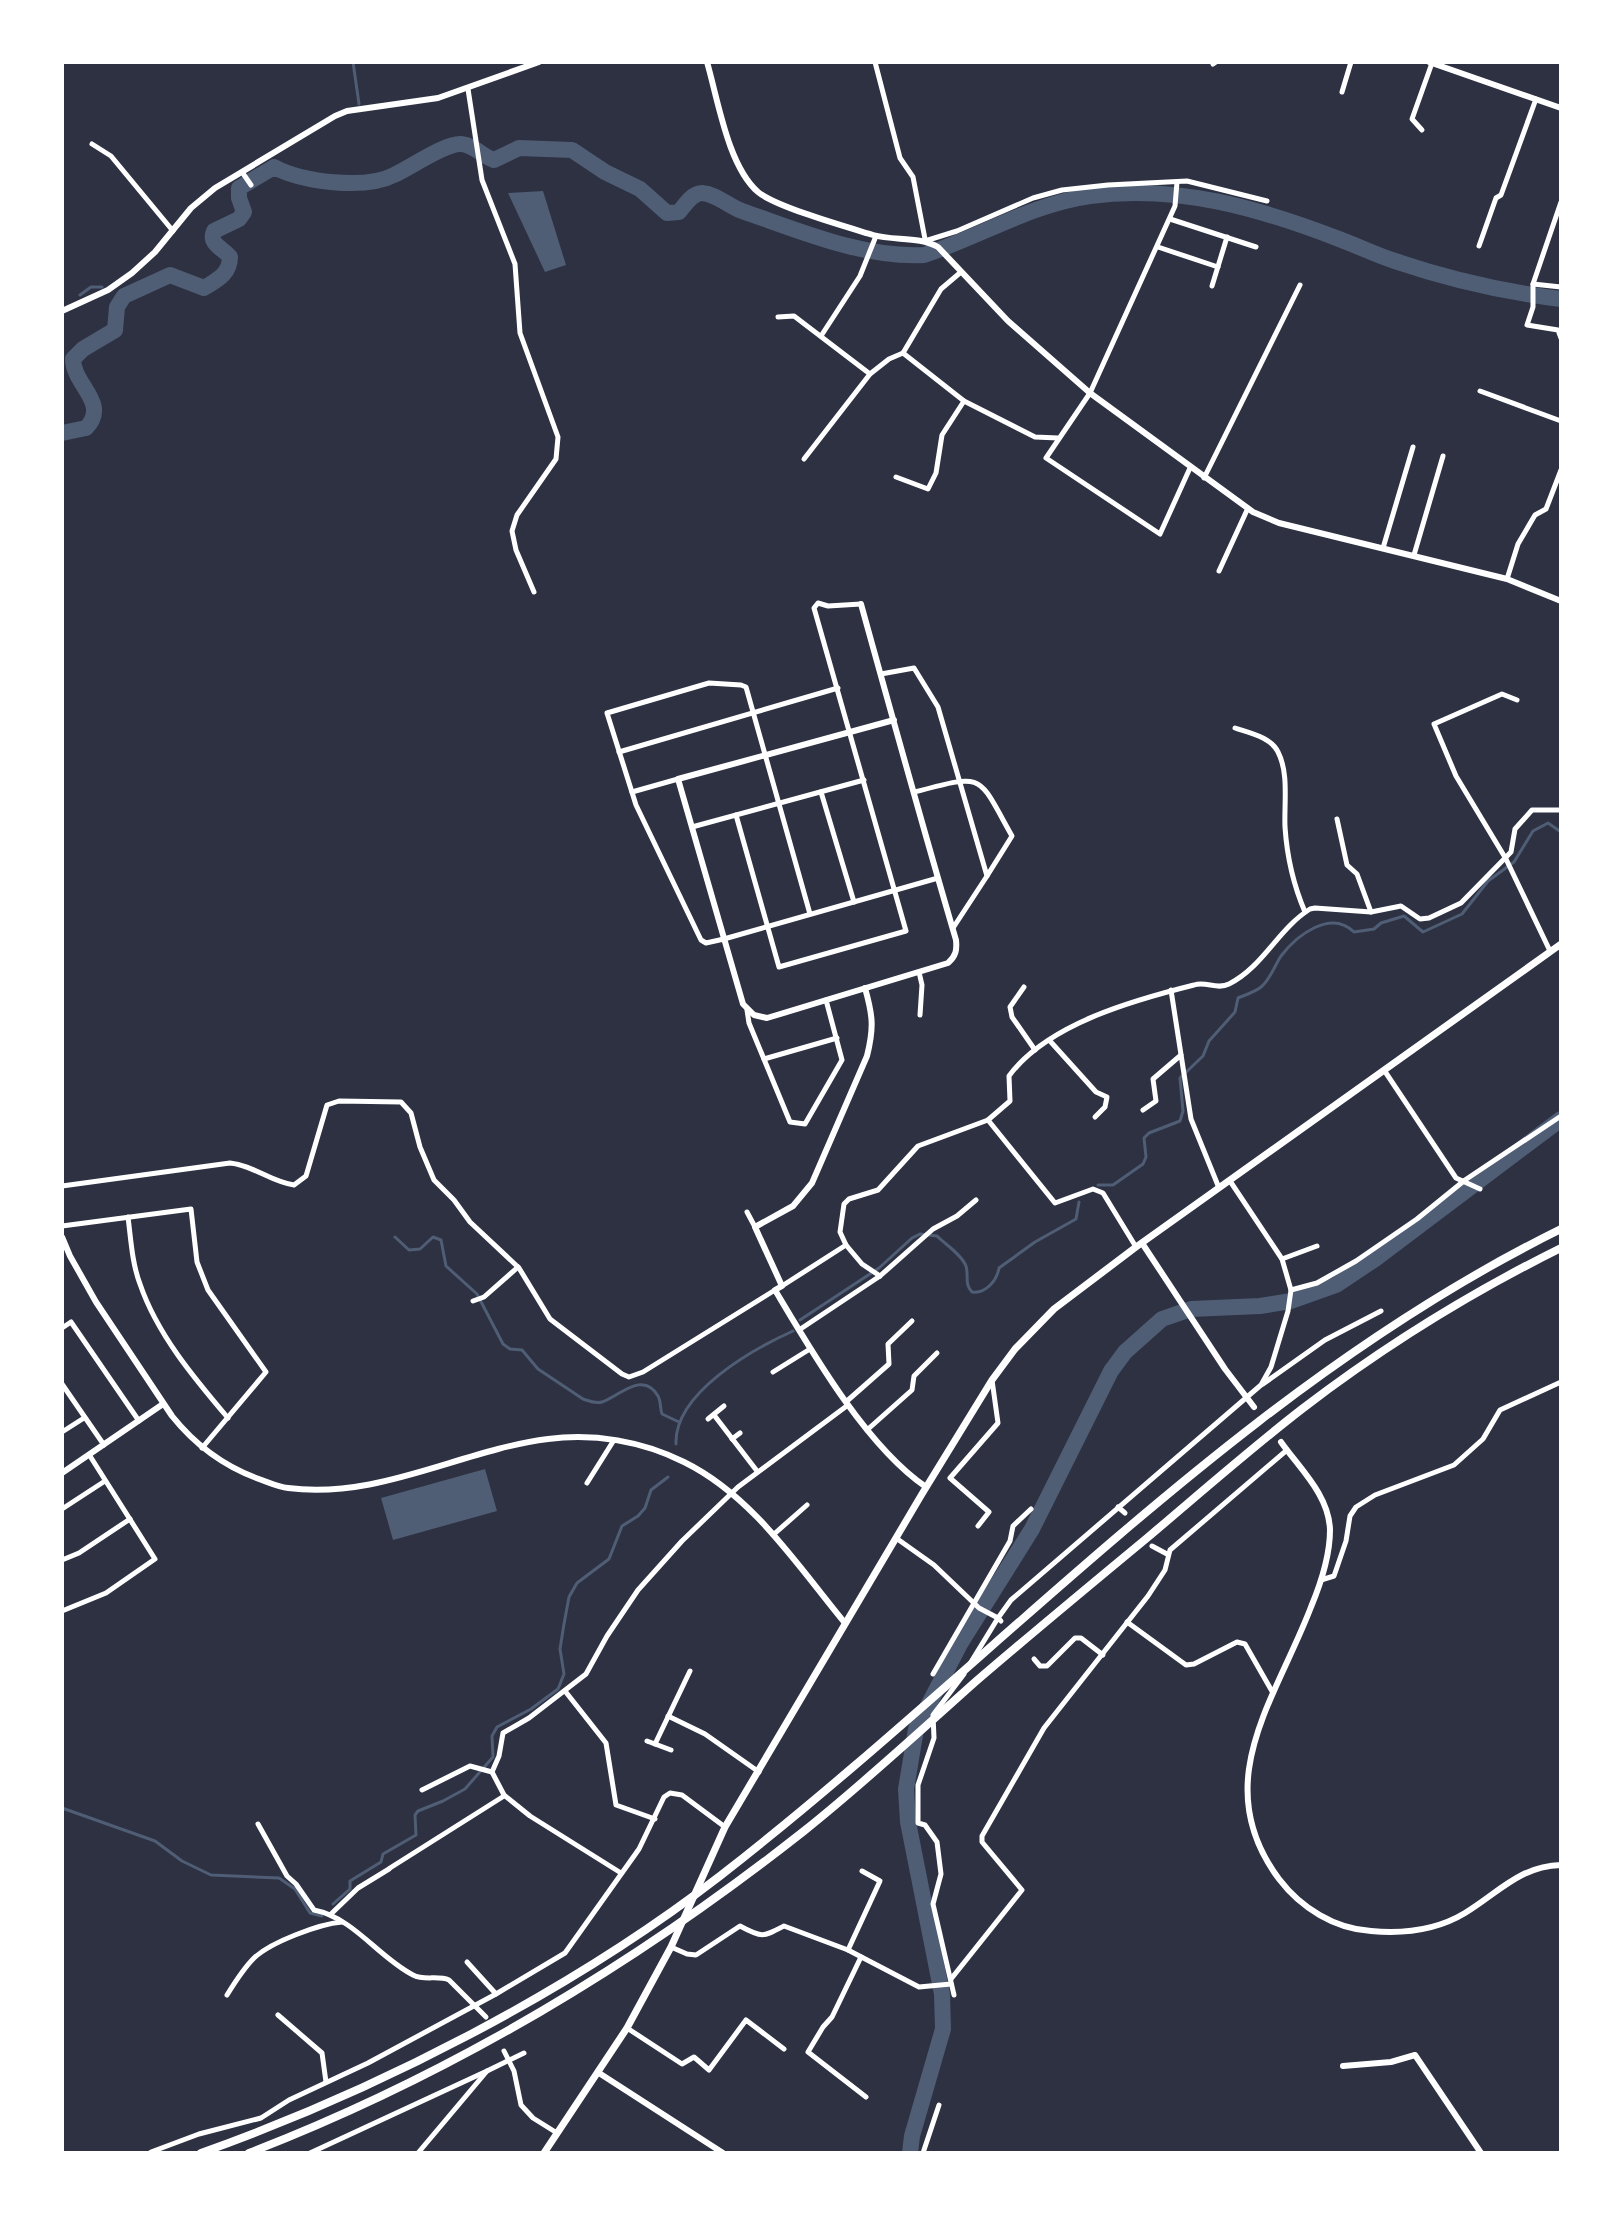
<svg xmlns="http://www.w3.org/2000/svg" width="1623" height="2215" font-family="Manrope,sans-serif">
  <rect width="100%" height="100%" fill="#2d3142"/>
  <!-- water -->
  <g fill="#4f5d75">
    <path d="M543,191L566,265L545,272L508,193Z"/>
    <path d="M485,1469L497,1511L393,1540L381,1498Z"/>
  </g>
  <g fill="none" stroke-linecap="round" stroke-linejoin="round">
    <!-- stream -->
    <g stroke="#4f5d75" stroke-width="3">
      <path d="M353,62L359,104"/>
      <path d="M1539,293V297"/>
      <path d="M80,295L91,287H102"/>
      <path d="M1098,1185H1113L1143,1164L1146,1157L1144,1138L1149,1133L1180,1121L1183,1111L1180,1078L1203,1056L1209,1041L1235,1012L1238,998C1245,995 1255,992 1261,987C1270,980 1275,965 1281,956C1297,935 1331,909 1354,932L1374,929L1381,923L1404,916L1423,932L1462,914L1488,881L1514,862L1533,831L1548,823L1561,832"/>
      <path d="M395,1237L409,1250L420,1249L433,1237L441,1240L446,1266L477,1294L503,1344L510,1349L522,1350L538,1369L583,1399C589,1401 595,1404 602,1402C617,1398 643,1369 658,1396C661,1401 660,1409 662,1414L679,1422"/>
      <path d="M800,1320L879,1268L912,1238L920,1234L937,1236C945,1244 962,1255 966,1266C969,1277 964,1283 972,1292C986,1294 997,1280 999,1268L1035,1242L1076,1219L1079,1202"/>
      <path d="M676,1444C674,1393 753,1349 793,1331"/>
      <path d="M62,1808L155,1841L182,1861L211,1875L279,1878L295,1889L310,1913L322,1916"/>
      <path d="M333,1904L350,1889V1881L381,1862L383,1854L416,1835L415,1815L418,1811L443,1801L465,1789L493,1757L492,1736L497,1727L531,1709L558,1689L564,1674L560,1649L564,1624L569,1597L577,1583L609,1559L622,1526L638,1516L645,1508L651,1490L668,1477"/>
    </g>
    <!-- river -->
    <g stroke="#4f5d75" stroke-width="16">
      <path d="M62,433L86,428C110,403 73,385 73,359L83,349L115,330L117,307L124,296L170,275L204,288C217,280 230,274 230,257C223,248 208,244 214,231L239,219L244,212L239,198V188L274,167C302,182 365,190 394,175C410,168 445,143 461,144C475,145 481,156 494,160L519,148L572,150L605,172L640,189L667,213L679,212C685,205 692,193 702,193C717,194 728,206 742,211C800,231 862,258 924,255C979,237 1032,204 1090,196C1176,184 1259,208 1339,239C1358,246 1376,255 1395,261C1448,279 1505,292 1561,299"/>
      <path d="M910,2153L912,2136L943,2029L942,1994L908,1822L906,1789L916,1729L960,1644L1032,1529L1111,1371L1125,1352L1162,1319L1191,1309L1260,1306L1291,1301L1336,1285L1375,1259L1561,1119"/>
    </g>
    <!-- minor -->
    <g stroke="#fff" stroke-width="5">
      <path d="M875,62L900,158L913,177L925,239"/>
      <path d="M1213,64L1216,62"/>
      <path d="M468,89L482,180L515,264L520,333L558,437L556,459L517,515L512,531L516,550L534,592"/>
      <path d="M1342,92L1351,62"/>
      <path d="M1422,130L1412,119L1432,63"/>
      <path d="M92,144L111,156L173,231"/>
      <path d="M242,172L251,185"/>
      <path d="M1177,182L1175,206L1090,393L1046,458L1160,534L1190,468"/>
      <path d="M1561,202L1533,284V307L1527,325L1558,330L1561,338"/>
      <path d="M1170,219L1256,247"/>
      <path d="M925,241L957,231L1033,198L1062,190L1108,185L1187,181L1267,201"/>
      <path d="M1479,246L1496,198L1501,195L1536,99"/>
      <path d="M1158,247L1218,267"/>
      <path d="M1533,284L1561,287"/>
      <path d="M1212,286L1227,237"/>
      <path d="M778,317L794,316L870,374"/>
      <path d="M821,336L860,276L876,236"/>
      <path d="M903,353L964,401L1035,437L1058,438"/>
      <path d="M1480,391L1561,421"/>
      <path d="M804,459L870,374L889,359L903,353L941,289L961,272"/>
      <path d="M896,477L928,489L936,473L942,435L964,401"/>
      <path d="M1204,478L1300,285"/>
      <path d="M1383,548L1413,447"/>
      <path d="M1414,555L1443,456"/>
      <path d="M1219,571L1248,508"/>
      <path d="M1507,579L1518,544L1535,515L1546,509L1561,470"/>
      <path d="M881,674L914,668L938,707L987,876L953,928"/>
      <path d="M1517,700L1502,694L1434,724L1456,776L1506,859L1550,951"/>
      <path d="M1235,728C1249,733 1271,737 1278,752C1289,773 1284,803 1285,827C1287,857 1293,884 1305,912"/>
      <path d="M619,752L838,688"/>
      <path d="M632,792L678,779"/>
      <path d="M821,792L854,902"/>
      <path d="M915,792C986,773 977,774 1012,836L987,876"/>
      <path d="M736,815L779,967L906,931L814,608L818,603L828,606L861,604"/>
      <path d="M1337,819L1347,865L1357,874L1371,912"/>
      <path d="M692,827L864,780"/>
      <path d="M810,914L746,687L741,685L709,683L607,713L636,805L701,940L706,943L724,939L938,878"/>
      <path d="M919,972L922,985L920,1015"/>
      <path d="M1024,987L1010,1007L1012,1017L1035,1050"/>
      <path d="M1171,990L1191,1119L1219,1188"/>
      <path d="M747,1010L749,1023L790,1122L805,1124L842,1060L826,1000"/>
      <path d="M1050,1041L1096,1092L1107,1097L1105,1107L1095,1117"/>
      <path d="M764,1059L837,1038"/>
      <path d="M1384,1070L1456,1178L1480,1189"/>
      <path d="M1143,1110L1156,1101L1153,1079L1181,1055"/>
      <path d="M988,1120L1055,1203L1093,1189L1103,1193L1136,1247"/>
      <path d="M62,1186L230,1163C253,1165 271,1182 294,1185L306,1176L327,1105L339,1101L401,1102L411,1113L420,1147L434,1180L454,1200L470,1222L519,1268L550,1319L622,1374L629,1377L643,1372L775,1290"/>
      <path d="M747,1212L755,1227"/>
      <path d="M128,1217C131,1240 132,1263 140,1284C157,1334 194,1378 228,1418"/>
      <path d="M62,1226L191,1209L197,1262L208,1290L266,1372L202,1448"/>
      <path d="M1282,1259L1317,1246"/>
      <path d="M880,1276L862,1264L846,1245L840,1232L844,1204L849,1199L878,1190L918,1146L988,1120L1010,1101L1009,1076C1047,1024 1134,1000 1194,985C1206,981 1217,990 1229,984C1263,967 1278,929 1310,909L1315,908L1371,912L1401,906L1420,919L1429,918L1461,903L1511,852L1515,829L1532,810H1561"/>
      <path d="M782,1286L846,1245"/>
      <path d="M1291,1290L1317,1283L1356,1261L1417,1219L1465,1180L1561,1116"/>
      <path d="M473,1301L484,1297L518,1267"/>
      <path d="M62,1328L71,1322L139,1421"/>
      <path d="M799,1330L880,1276L933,1229L957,1216L976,1200"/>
      <path d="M773,1372L810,1349"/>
      <path d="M62,1384L104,1445"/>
      <path d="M1263,1384L1325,1340L1381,1311"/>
      <path d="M847,1401L889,1364L888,1344L912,1321"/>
      <path d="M714,1415L757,1471"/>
      <path d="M708,1419L724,1406"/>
      <path d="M867,1430L912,1390L914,1376L937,1353"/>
      <path d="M62,1432L84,1418"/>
      <path d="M732,1439L740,1433"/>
      <path d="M587,1483L614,1440"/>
      <path d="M1118,1507L1125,1513"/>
      <path d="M62,1509L105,1481"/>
      <path d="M978,1526L989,1512L950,1478L998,1423L992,1380"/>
      <path d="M773,1535L807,1505"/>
      <path d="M896,1538L934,1565L979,1608L998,1618L1011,1600L1261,1385L1271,1367L1288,1311L1291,1290L1282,1259L1230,1181"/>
      <path d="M1152,1546L1167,1554"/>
      <path d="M62,1560L79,1553L130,1519"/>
      <path d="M1321,1580L1334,1576L1346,1541L1350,1516L1356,1507L1375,1495L1454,1465L1483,1439L1500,1410L1561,1382"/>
      <path d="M62,1611L106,1593L155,1559L90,1456"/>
      <path d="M1127,1622L1186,1665L1194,1664L1237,1642L1245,1644L1273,1693"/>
      <path d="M1034,1659L1040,1666H1047L1075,1638H1081L1103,1655"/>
      <path d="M971,1662L998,1618L1001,1621"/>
      <path d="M933,1674L1010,1541L1013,1526L1031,1509"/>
      <path d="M565,1691L606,1743L616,1805L655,1819"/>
      <path d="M668,1716L705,1734L759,1772"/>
      <path d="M647,1741L671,1750"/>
      <path d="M655,1744L690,1671"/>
      <path d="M422,1790L470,1766L492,1772"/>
      <path d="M258,1824L287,1876L296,1884L314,1910C354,1918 378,1957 413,1975C424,1981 438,1975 449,1980L486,2017"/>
      <path d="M390,1868L504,1796"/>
      <path d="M621,1873L530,1816L504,1795L492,1772L499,1756L503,1733L529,1718L586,1674L607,1636L638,1590L682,1541L738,1487L848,1405"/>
      <path d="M331,1914L358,1888L389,1869"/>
      <path d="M671,1947L687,1954L696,1955L740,1926C762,1938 763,1937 784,1926L848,1950L919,1987L951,1984"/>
      <path d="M848,1950L880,1881L862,1871"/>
      <path d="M861,1957L832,2017L823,2027L808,2052L866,2097"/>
      <path d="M467,1962L496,1994"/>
      <path d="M951,1979L1022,1890L982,1842V1836L1044,1728L1148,1596L1165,1570L1170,1550L1287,1450"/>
      <path d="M227,1995C235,1982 243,1969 254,1958C271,1942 319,1924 342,1922"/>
      <path d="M954,1995L933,1904L941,1874L937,1842L925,1825L918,1823V1785L934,1738L933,1715L964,1674"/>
      <path d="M278,2015L322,2053L326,2082"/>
      <path d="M627,2028L682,2064L694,2057L709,2070L746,2020L784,2049"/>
      <path d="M504,2051L514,2071L521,2105L533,2118L557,2133"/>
      <path d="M151,2152L199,2134L261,2118L289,2100L368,2063L496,1994L565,1953L639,1849L664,1797L670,1793L682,1795L725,1827"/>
      <path d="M310,2153L487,2071"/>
      <path d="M418,2153L487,2071L524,2053"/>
      <path d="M923,2153L939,2105"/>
    </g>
    <!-- tertiary -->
    <g stroke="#fff" stroke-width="6">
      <path d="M707,62C718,100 728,166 758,192C776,207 847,227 873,235C894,241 919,236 938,247L1008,321L1090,393L1253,512L1279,523L1507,579L1561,601"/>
      <path d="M1429,62L1561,108"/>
      <path d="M62,311L108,290L132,273L155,252L191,208L215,188L335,116L347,111L438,98L539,62"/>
      <path d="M861,604C892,716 923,828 956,940C957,950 956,956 948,963L767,1018L754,1015L743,1004L678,779L894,720"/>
      <path d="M865,988C873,1016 874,1028 867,1056L812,1183L793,1206L755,1227L782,1286L775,1290C812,1352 866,1446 926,1487"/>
      <path d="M62,1237L70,1256L96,1302L172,1416C196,1446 223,1466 259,1479C268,1482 278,1487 288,1488C378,1500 461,1450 548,1439C594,1433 642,1441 684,1462C753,1496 797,1565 845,1623"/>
      <path d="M1142,1243L1225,1369L1254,1407"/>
      <path d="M1281,1442C1300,1469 1329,1495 1330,1530C1330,1556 1321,1583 1311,1607C1276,1699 1207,1783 1279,1879C1301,1908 1335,1929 1371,1931C1404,1934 1437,1930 1465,1913C1498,1893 1520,1866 1561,1865"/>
      <path d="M62,1473L163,1404"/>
      <path d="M1343,2066L1391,2062L1415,2055L1481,2153"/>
      <path d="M599,2073L723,2153"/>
    </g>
    <!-- primary -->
    <path stroke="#fff" stroke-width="7" d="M544,2153L627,2028L671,1947L725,1827L922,1494L992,1380L1015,1349L1054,1309L1136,1247L1561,944"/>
    <!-- motorway -->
    <g stroke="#fff" stroke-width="8">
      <path d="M201,2153C378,2090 571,1991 720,1876C999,1659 1240,1387 1561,1229"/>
      <path d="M249,2153C451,2075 634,1965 804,1831C863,1784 918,1733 974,1683C1031,1634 1089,1586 1147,1538C1198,1495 1249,1450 1302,1409C1383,1347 1470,1293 1561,1248"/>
    </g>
  </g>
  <!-- border -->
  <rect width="1623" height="2215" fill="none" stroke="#ffffff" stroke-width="128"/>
</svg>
